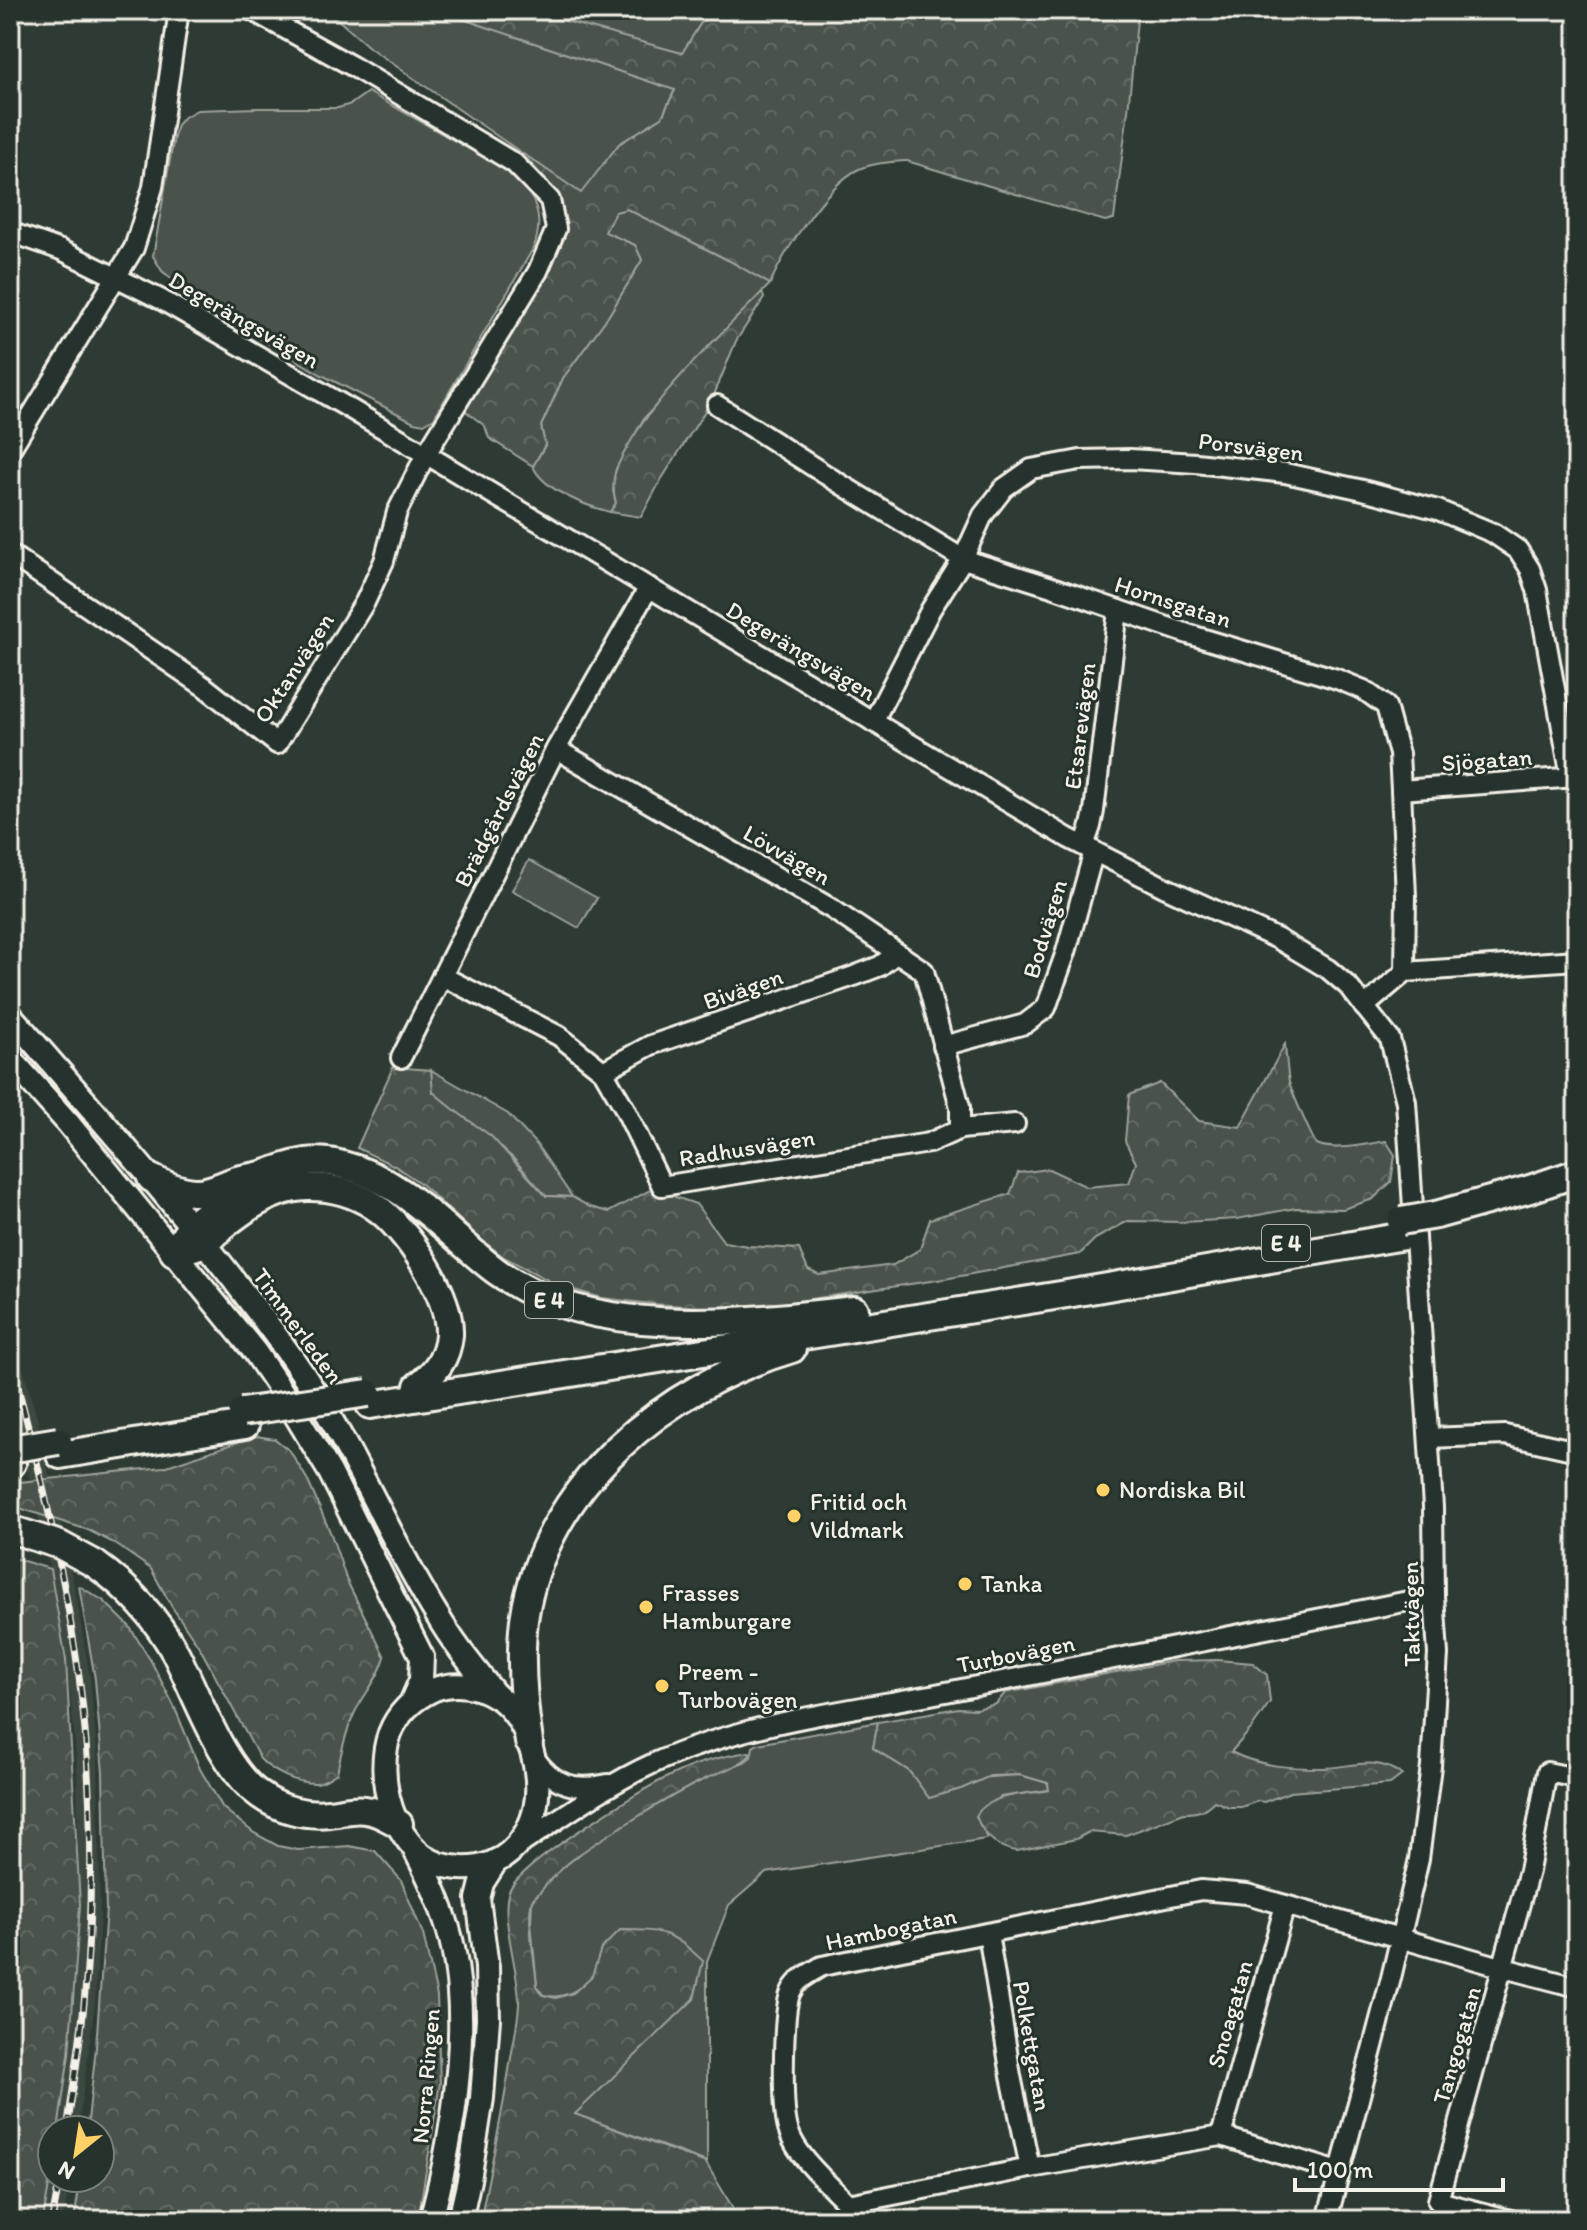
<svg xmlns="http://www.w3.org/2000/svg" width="1587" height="2230" font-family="Itim,sans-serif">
  <defs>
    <pattern id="forest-crowns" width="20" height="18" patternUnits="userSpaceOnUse" patternTransform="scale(2)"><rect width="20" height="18" fill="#48524c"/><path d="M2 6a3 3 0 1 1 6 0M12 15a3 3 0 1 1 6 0" fill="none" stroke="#636b66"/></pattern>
  </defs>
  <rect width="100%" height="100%" fill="#2e3b34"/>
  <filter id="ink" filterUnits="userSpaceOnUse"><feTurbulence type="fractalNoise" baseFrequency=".0125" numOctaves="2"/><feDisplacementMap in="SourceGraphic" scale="16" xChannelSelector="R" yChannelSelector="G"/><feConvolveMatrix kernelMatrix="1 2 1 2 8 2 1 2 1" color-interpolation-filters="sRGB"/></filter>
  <g filter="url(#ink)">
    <!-- built -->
    <g fill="#3c4841">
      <path d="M10,1322L37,1418L77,1601L90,1678L98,1763L100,1917L95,2002L78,2130H57L74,2000L79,1916L77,1764L69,1680L57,1605L36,1504L10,1397Z"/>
      <path d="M52,2160V2178H70L63,2220H42Z"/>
    </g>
    <!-- grass -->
    <g fill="#48524c" stroke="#9ea29a" stroke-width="2">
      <path d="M327,10H436L675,90L662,117L619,144L581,194L370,48Z"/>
      <path d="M525,10H709L682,54Z"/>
      <path d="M368,92L501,167C530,189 547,209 534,247L434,418L424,424L414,422L320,374L264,341L181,286L162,271L153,256L174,137L177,125L183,118L197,110L258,108H338L351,104Z"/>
      <path d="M627,209L730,261L770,284L644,418L616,469L613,491L616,503L610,512C586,506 543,490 533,466L545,445L541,426L563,378L609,315L642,260L635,245L604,232L614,212Z"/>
      <path d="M529,860L597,898L579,928L512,890Z"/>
      <path d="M431,1070L508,1114L537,1145L572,1197L546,1196L513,1158L432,1092Z"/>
      <path d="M878,1722L873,1748L909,1771L918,1782L1020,1775L1048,1783L1049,1790L1000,1797L979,1823L988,1838L986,1839L766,1873L729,1905L707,1961V2162L574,2114L693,1999L601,1949C599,1957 597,1967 593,1974C584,1991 560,2000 543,1995L537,1986L531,1922L532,1901L554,1874L597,1840L678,1792L727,1768L744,1762L751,1757L753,1747L758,1744Z"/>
    </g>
    <!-- forest -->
    <g fill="url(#forest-crowns)" stroke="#9ea29a" stroke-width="2">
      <path d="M436,10H525L682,53L709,10H1138L1128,111L1114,219L1105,221L907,161C891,162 872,163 857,170C827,185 783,253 770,284L730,261L627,209L615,212L605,232L635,245L642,260L609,315L563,378L541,426L545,445L533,466L489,438L485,426L463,409L554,259C573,211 560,195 527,159L528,157L581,193L619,144L662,117L675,90Z"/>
      <path d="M762,292L764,298L736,341L712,400L661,480L641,517L610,512L616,503C613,491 612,478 617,467C647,401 712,344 762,292Z"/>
      <path d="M1285,1044C1286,1056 1287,1069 1289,1082C1291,1089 1313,1142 1317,1144C1332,1152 1369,1144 1386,1141L1395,1155L1391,1182L1373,1199L1343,1209L1296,1208L1237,1219L1183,1222L1128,1221L1095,1239L1080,1254L944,1279L771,1305L720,1308L652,1304L602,1298L557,1285L504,1257L483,1241L420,1183L395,1166L357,1148L393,1067L431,1070L433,1092L457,1112L491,1136L546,1196L572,1197L590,1207L609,1212L652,1189L696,1204L724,1242L748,1246L799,1249L808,1270L819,1275L893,1265L920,1249L930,1219L1010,1194L1018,1173L1049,1169L1087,1187L1129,1183L1136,1163L1125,1141L1129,1095L1160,1083L1199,1121L1240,1127Z"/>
      <path d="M256,1436L275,1439L290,1451L307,1479L331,1534L347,1581L385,1657C379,1678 365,1693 355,1712C346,1731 341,1752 337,1773C330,1777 322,1784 314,1783C295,1783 273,1772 260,1759L200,1648L172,1607L151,1569L114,1543L88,1530L10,1505V1483L164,1467Z"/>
      <path d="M10,1557L50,1569L66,1660L80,1905L69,2055L58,2130H52V2168L43,2220H10Z"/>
      <path d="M79,1586L104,1601L129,1626L151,1661L174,1706L200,1769L223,1808L254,1833L278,1846L298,1850L349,1846L375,1851L401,1880L423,1934L437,1996L440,2084L418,2220H74L81,2178H100V2130H87L96,2047L106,1909L103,1773L95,1679Z"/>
      <path d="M1217,1660L1253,1663L1267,1675L1270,1702L1251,1729L1231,1752C1261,1767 1290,1768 1323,1768C1353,1767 1376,1755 1402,1775L1390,1784L1290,1792L1264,1802L1258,1801L1241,1807H1229L1214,1801C1204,1811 1198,1813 1184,1813L1126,1835L1089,1832L1076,1839L1017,1851C997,1849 983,1834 976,1816C988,1793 1026,1795 1049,1790L1048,1783L1020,1775L990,1776L961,1789L929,1798L909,1771L873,1748L878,1722L958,1708L976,1709L996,1704L1005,1693L1174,1661Z"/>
      <path d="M749,1752L751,1753C746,1764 717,1773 705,1779C679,1791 655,1806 631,1821C597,1842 565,1860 540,1892C537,1895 533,1897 532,1901C526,1916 536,1969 537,1986L543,1995L556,1998L573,1993L592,1976L601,1949L620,1930C663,1930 671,1931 703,1961L694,1999L575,2114L706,2163L740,2220H480C491,2168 502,2116 510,2064C513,2044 518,2024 519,2004C520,1974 498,1912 510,1889C524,1862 642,1788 674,1774C698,1762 723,1756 749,1752Z"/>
    </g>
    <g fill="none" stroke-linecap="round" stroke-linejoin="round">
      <!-- minor casing -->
      <g stroke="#f4f1e8" stroke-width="24">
        <g id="minor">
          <path d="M10,232L61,250L160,299L352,410L1068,838L1164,887L1278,939L1328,969L1348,986L1390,1039L1406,1102L1433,1507L1434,1596L1438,1654L1431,1766L1419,1859L1391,1978L1327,2220"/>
          <path d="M717,405L834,480L963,559L1052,587L1188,634L1337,679L1364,690L1386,706L1399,754L1401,790L1406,896L1405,972"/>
          <path d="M10,450L134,248L153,187L179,10"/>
          <path d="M10,554L205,687L277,744L365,602L384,561L397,512L426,454L538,271L556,229L550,200L514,163L352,66L251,10"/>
          <path d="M873,722L931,609L963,559L983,515L1004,488L1031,469L1080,460L1130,459L1196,463L1285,473L1363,490L1438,510L1493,533L1518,550L1530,569L1537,590L1571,777"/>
          <path d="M1401,790L1577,777"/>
          <path d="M1084,846L1091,826L1094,811L1118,610"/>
          <path d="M442,976L559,1036L603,1071L624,1107L662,1186L929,1143L960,1129V1107L924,971L832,909L556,749"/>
          <path d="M1364,1007L1405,972L1577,960"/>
          <path d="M943,1046L1025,1024L1046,1008L1066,952L1094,851"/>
          <path d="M401,1058L556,749L649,587"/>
          <path d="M603,1071L651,1045L854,976L880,966L897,953"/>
          <path d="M960,1129L1015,1124"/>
          <path d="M1429,1438L1505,1435L1577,1451"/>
          <path d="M534,1757C554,1786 575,1791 608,1784"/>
          <path d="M518,1846C562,1817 604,1786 652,1764C744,1722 847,1711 946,1692C1109,1661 1271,1627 1434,1596"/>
          <path d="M988,1933L1011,2076L1030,2168"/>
          <path d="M1221,2136L1285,1905"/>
          <path d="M1339,2172L1221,2136L1030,2168L848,2204C830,2185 797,2157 789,2132C781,2111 783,2015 790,1994C796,1979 809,1974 822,1966L1201,1890L1247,1894L1504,1968L1577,1987"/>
          <path d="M1511,2220L1438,2201L1529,1871L1547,1772L1577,1778"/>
        </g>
      </g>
      <!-- major casing -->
      <g stroke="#f4f1e8" stroke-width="28">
        <g id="major">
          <path d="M10,1015C86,1102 162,1188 233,1279C259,1314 287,1348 310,1385C358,1459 391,1541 437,1615C453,1643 474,1668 494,1693C499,1698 504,1702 509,1707C521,1720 529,1739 533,1756C542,1791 538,1827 510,1852C491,1869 463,1872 439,1864C393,1848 374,1776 390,1733C398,1713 413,1699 432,1690C455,1681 478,1685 498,1698"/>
          <path d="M10,1058L68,1123L255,1352L280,1389L330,1472L422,1657L421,1680L411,1703"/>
          <path d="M416,1852C432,1883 446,1914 453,1948C471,2035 453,2136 431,2220"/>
          <path d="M460,2220L469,2180L482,2098L488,2019L487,1967L478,1899L482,1883L496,1861"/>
        </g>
      </g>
      <!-- highway casing -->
      <g stroke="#f4f1e8" stroke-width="32">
        <g id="highway">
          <path d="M151,1178C165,1185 181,1192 197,1192C211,1192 224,1184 237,1180C245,1178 253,1177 261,1175C293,1165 308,1156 343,1165C405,1180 447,1234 496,1271C592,1342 744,1322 855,1310"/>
          <path d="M1436,1215L1530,1189L1577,1173"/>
          <path d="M174,1252C184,1249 195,1248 204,1243C211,1240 217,1232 222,1227C246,1207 278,1186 310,1187C333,1187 354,1193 374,1206C406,1227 451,1295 449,1335C447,1358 435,1373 418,1386"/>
          <path d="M174,1252L191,1226L241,1187"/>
          <path d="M370,1405L1067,1294L1404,1236"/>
          <path d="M60,1455L245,1425"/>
          <path d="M10,1464L12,1463"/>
          <path d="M10,1529L32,1536"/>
          <path d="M95,1564C129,1588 156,1617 176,1654C197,1695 222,1768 260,1795C279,1809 305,1816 329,1813C341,1812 353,1808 365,1810C378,1811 388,1818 399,1824"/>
          <path d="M529,1742C523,1702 519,1661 524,1620C544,1484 666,1386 792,1349"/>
        </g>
      </g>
      <!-- minor -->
      <use href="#minor" stroke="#26332d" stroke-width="18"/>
      <!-- major -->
      <use href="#major" stroke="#26332d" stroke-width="22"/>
      <!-- highway -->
      <use href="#highway" stroke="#26332d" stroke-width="26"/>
      <!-- rail casing -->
      <g stroke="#f4f1e8" stroke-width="7">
        <g id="rail">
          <path d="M10,1358C39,1463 64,1569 79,1677C93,1780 94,1901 84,2004C80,2046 73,2088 67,2130"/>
          <path d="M52,2220L60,2178"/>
        </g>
      </g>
      <!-- rail -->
      <use href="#rail" stroke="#26332d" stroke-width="4" stroke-dasharray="12" stroke-linecap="butt"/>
      <!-- highway-bridge casing -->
      <g stroke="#f4f1e8" stroke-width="32" stroke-linecap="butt">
        <g id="highway-bridge">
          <path d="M1401,1221L1436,1215"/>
          <path d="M242,1412L368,1393"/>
          <path d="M10,1449L58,1441"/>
          <path d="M32,1536L60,1545L95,1564"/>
        </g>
      </g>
      <!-- highway-bridge -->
      <use href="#highway-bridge" stroke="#26332d" stroke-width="26"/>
    </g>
  </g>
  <!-- markers -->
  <g fill="#ffd166" stroke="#26332d" stroke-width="3">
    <circle cx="1103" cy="1490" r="8"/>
    <circle cx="794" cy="1516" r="8"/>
    <circle cx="965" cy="1584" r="8"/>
    <circle cx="646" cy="1607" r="8"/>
    <circle cx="662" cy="1686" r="8"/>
  </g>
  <g text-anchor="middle" stroke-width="6" stroke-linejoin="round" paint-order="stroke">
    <!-- shield labels -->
    <g fill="#26332d" stroke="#b6b8b0" stroke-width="2">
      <rect x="1262" y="1225" width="48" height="36" rx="6"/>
      <rect x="525" y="1282" width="48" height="36" rx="6"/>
    </g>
    <g font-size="22" font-weight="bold" fill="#f4f1e8">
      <text x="1286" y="1251">E 4</text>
      <text x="549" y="1308">E 4</text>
    </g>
    <!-- street labels -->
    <g font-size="24" fill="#f4f1e8" stroke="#26332d">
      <text transform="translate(244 320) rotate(30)" y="8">Degerängsvägen</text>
      <text transform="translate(1251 447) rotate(7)" y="8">Porsvägen</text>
      <text transform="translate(1173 602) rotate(18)" y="8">Hornsgatan</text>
      <text transform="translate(801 651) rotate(31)" y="8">Degerängsvägen</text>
      <text transform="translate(294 668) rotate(-57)" y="8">Oktanvägen</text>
      <text transform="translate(1080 726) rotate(-83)" y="8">Etsarevägen</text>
      <text transform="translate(1487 760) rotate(-4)" y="8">Sjögatan</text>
      <text transform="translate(499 810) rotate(-63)" y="8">Brädgårdsvägen</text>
      <text transform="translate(787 855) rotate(30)" y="8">Lövvägen</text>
      <text transform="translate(1045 929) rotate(-73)" y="8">Bodvägen</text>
      <text transform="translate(743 989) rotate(-19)" y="8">Bivägen</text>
      <text transform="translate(747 1148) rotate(-9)" y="8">Radhusvägen</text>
      <text transform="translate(298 1326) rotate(54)" y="8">Timmerleden</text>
      <text transform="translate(1411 1614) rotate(-91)" y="8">Taktvägen</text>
      <text transform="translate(1016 1654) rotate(-11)" y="8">Turbovägen</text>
      <text transform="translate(891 1929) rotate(-12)" y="8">Hambogatan</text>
      <text transform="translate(1230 2014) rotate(-74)" y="8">Snoagatan</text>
      <text transform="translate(1457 2045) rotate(-74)" y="8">Tangogatan</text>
      <text transform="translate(1032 2046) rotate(80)" y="8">Polkettgatan</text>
      <text transform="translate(426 2076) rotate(-85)" y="8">Norra Ringen</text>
    </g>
    <!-- poi labels -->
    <g font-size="24" fill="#f4f1e8" stroke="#26332d" text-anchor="start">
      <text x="1119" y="1498">Nordiska Bil</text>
      <text x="810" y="1510">Fritid och<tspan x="810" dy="28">Vildmark</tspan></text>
      <text x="981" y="1592">Tanka</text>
      <text x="662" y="1601">Frasses<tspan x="662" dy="28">Hamburgare</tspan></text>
      <text x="678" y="1680">Preem -<tspan x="678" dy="28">Turbovägen</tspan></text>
    </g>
  </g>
  <!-- margin -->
  <rect width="1587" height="2230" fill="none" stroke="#26332d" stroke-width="40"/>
  <rect x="20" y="20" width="1547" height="2190" fill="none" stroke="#f4f1e8" stroke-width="3" filter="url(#ink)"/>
  <!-- north arrow -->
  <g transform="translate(76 2154) rotate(210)"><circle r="38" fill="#26332d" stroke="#787f78" stroke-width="2"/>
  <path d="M0-6L14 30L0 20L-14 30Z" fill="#ffd166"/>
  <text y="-12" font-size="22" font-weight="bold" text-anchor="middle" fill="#f4f1e8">N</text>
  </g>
  <!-- scale -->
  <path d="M1295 2178v12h208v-12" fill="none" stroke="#f4f1e8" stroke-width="4"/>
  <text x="1307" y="2178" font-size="24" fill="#f4f1e8" stroke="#26332d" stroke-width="6" paint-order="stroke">100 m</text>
</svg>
